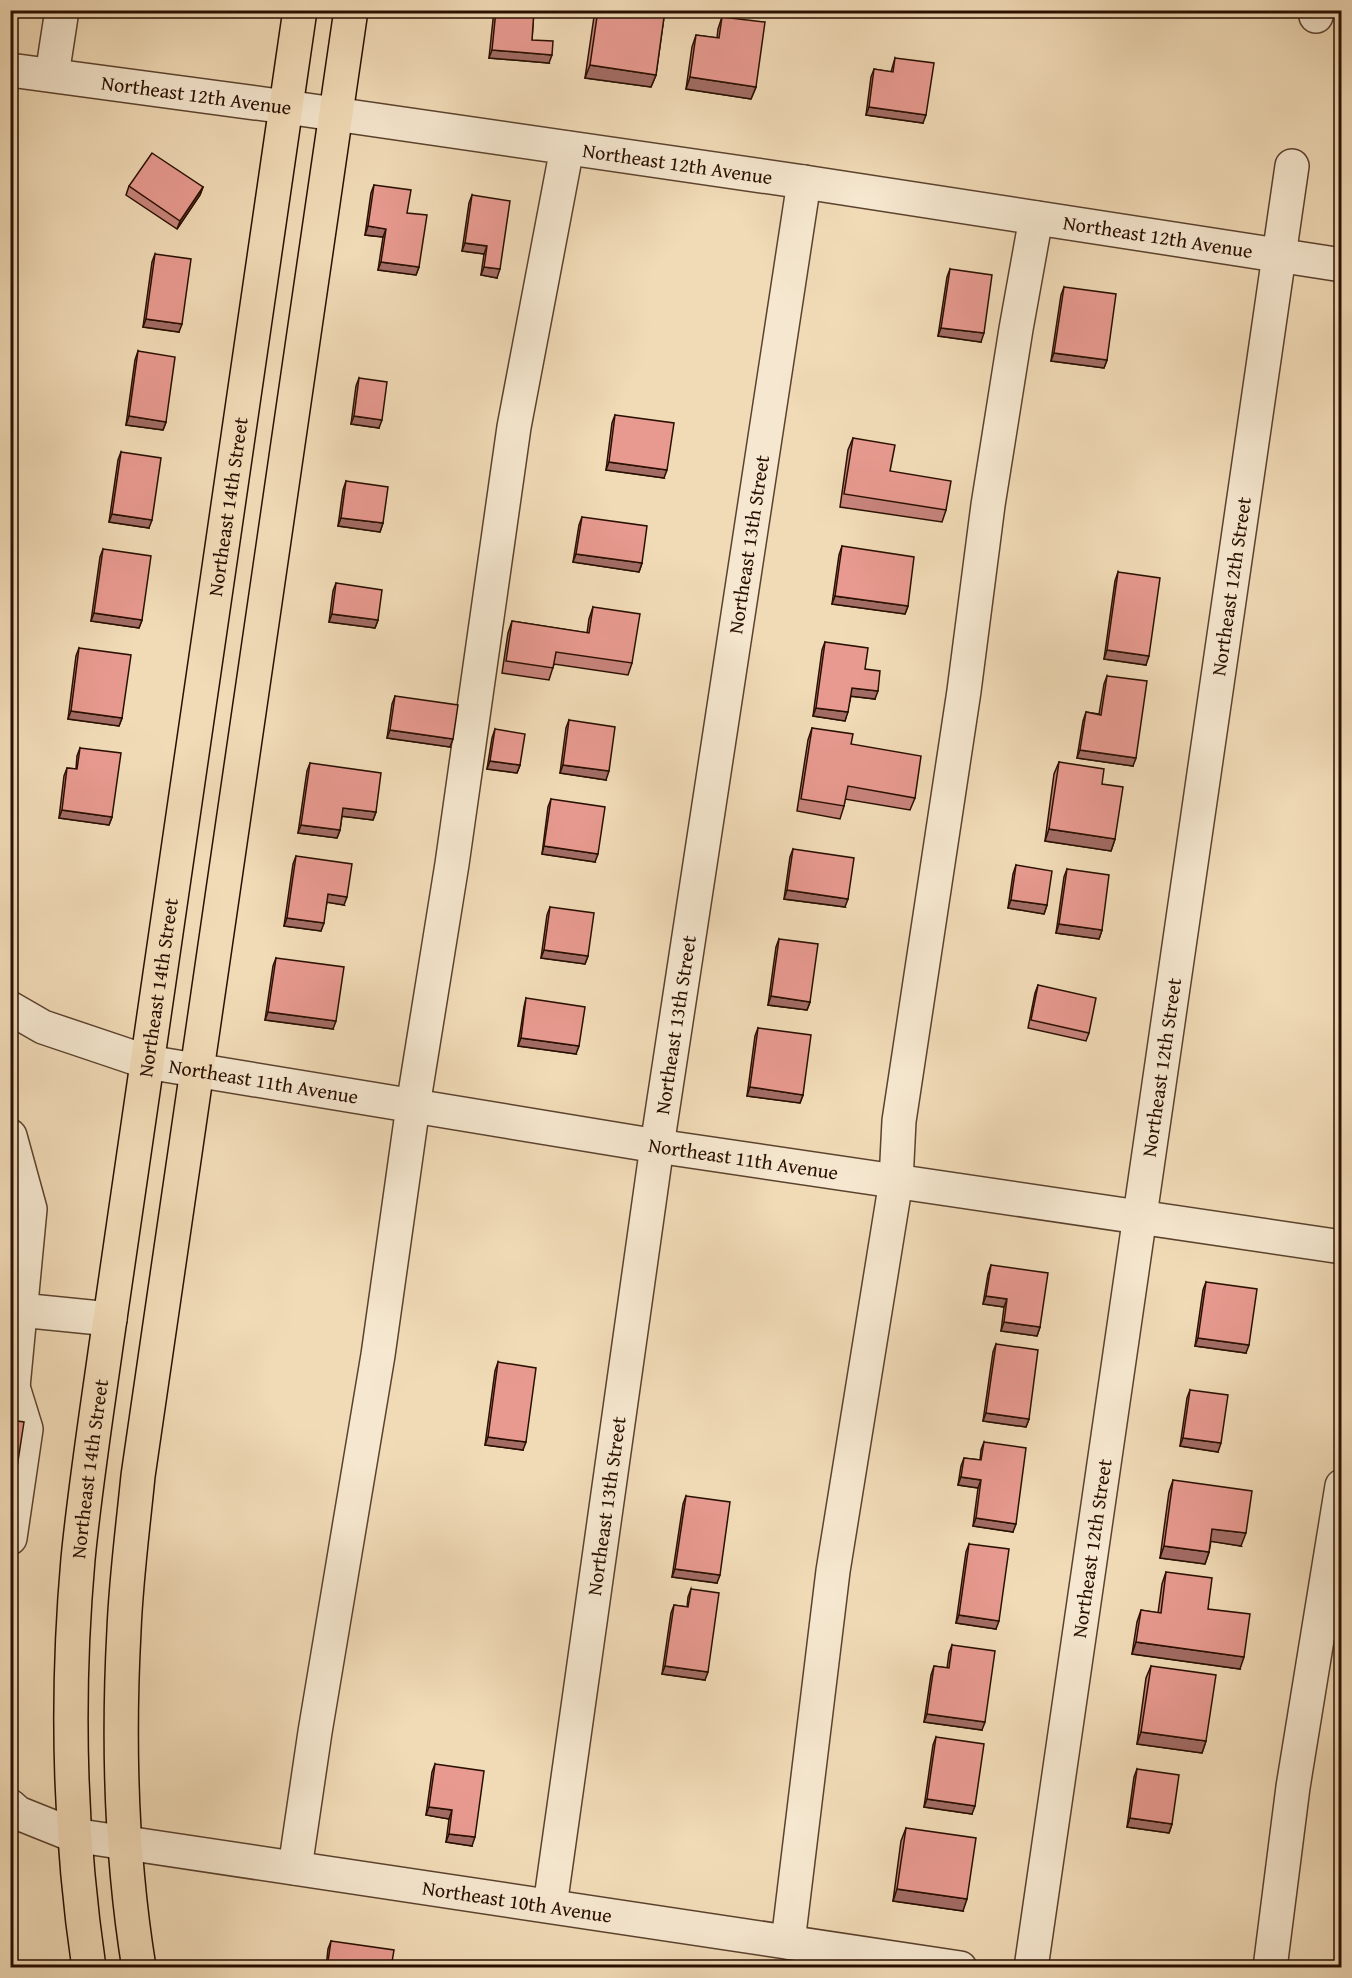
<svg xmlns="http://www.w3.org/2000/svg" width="1352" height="1978" font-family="'Gentium Book Plus',serif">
  <rect width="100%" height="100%" fill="#f1dbb7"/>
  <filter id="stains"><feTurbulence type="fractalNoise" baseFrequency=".00333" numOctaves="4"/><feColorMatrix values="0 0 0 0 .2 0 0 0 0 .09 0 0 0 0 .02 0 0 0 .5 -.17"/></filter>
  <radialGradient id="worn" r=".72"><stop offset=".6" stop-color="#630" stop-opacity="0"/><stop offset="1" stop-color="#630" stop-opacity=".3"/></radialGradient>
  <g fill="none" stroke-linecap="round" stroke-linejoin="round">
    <!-- minor casing -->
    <g stroke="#5b422e" stroke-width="36">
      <g id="minor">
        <path d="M1316,16V10"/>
        <path id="s1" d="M10,70L286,107L804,182L1342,265"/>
        <path d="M52,75L62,10"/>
        <path id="s2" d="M10,1008L43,1027L147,1062L657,1146L1342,1247"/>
        <path d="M10,1136L30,1209L13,1387H10"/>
        <path d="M20,1310L110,1319"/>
        <path d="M10,1538L26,1429L13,1387"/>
        <path id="s3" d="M10,1806L18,1813L73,1835L960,1968"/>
        <path d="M295,1868L315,1732L378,1355L413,1106L452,864L514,427L567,148"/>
        <path id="s4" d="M550,1906L657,1146L804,182"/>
        <path d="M788,1942L833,1571L896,1181L899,1121L964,691L988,505L1016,329L1036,218"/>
        <path id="s5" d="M1031,1968L1292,166"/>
        <path d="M1270,1968L1293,1787L1342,1486"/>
      </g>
    </g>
    <!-- major casing -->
    <g stroke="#290f00" stroke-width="36">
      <g id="major">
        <path id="s6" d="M89,1968C69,1832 66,1695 78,1559C85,1488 96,1417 106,1346L300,10"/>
        <path d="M139,1968C121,1857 118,1742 124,1630C126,1579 133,1527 138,1476L351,10"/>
      </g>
    </g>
    <!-- minor -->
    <use href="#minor" stroke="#f6e8d0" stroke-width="33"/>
    <!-- major -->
    <use href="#major" stroke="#f1dbb7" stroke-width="33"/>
  </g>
  <!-- wall -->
  <g fill="#c8847c" stroke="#290f00" stroke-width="1.5">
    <path d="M494,10H534L532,40L549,63L489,58Z"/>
    <path d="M595,10H665L656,75L651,87L585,78Z"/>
    <path d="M722,17L756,87L751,99L686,89L692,47L696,35L717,38L718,29Z"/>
    <path d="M895,58L923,123L866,115L871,77L874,69L891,72Z"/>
    <path d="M374,185L407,213L419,267L416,275L378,270L383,237L365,235L371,193Z"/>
    <path d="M129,186L203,187L200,195L177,229L126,195Z"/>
    <path d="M472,195L497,278L481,275L484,254L462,251L469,203Z"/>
    <path d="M155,254L179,332L143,327L152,262Z"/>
    <path d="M950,269L981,342L938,336L947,277Z"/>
    <path d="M1064,287L1107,360L1104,368L1051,361L1061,295Z"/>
    <path d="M138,351L166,422L163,430L126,425L135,360Z"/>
    <path d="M359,378L379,428L351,424L356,386Z"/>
    <path d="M615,415L664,478L606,470L612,423Z"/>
    <path d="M853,438L890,471L946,510L942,522L840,507L848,450Z"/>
    <path d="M121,452L149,528L109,522L118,460Z"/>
    <path d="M346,481L383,523L380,532L338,526L343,490Z"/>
    <path d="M582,517L642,563L639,572L573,562L579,525Z"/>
    <path d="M842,546L908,606L905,614L832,604L839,555Z"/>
    <path d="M103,549L142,620L139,628L91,621L100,557Z"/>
    <path d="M1118,572L1146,665L1104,659L1115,581Z"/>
    <path d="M336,583L378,620L375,628L329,622L333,591Z"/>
    <path d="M593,607L632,663L628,675L554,664L549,680L502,673L508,633L512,621L587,633L589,619Z"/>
    <path d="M825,642L865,669L875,699L851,696L845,721L813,716L822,650Z"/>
    <path d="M79,648L122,718L119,726L68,719L76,656Z"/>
    <path d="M1107,676L1133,766L1077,758L1083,721L1086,712L1099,714L1104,684Z"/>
    <path d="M395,696L450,747L387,738L392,704Z"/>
    <path d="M569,720L606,780L560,773L566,728Z"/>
    <path d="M812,728L851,744L915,798L910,810L845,799L844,806L840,819L797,811L808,740Z"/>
    <path d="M495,729L520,765L517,773L487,769L492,738Z"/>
    <path d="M80,748L112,817L109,825L59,818L64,776L67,768L76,769L77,756Z"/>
    <path d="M1059,762L1102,784L1115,839L1111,851L1045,841L1054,774Z"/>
    <path d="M310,763L376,812L373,820L342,816L340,830L337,838L298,833L307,771Z"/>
    <path d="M551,799L595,862L542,854L548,807Z"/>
    <path d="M793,849L845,907L784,899L790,857Z"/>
    <path d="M296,856L344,905L327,902L321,931L284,926L293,864Z"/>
    <path d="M1016,865L1047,905L1044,914L1008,908L1013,874Z"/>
    <path d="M1067,869L1102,930L1099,939L1056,933L1064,877Z"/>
    <path d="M550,907L588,956L585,964L541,958L547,915Z"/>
    <path d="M779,939L810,1002L807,1010L768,1005L776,947Z"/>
    <path d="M276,958L333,1029L265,1020L273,966Z"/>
    <path d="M1038,985L1089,1033L1086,1041L1028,1028L1035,993Z"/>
    <path d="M526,998L576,1054L518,1046L524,1007Z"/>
    <path d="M758,1028L803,1095L800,1103L747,1096L755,1036Z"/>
    <path d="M991,1265L1040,1327L1037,1336L1001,1331L1004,1307L983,1304L988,1274Z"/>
    <path d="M1206,1282L1246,1353L1195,1346L1203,1290Z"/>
    <path d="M996,1344L1029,1419L1026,1427L983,1421L993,1352Z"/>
    <path d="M498,1362L523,1450L485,1445L495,1371Z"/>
    <path d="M1190,1390L1218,1452L1180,1446L1187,1398Z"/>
    <path d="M984,1442L1013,1532L973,1526L978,1488L958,1485L961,1466L964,1458L980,1460L981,1450Z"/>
    <path d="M1173,1480L1241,1546L1211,1541L1209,1552L1205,1564L1160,1558L1169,1492Z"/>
    <path d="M686,1496L717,1583L672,1577L683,1504Z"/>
    <path d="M969,1544L996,1629L956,1623L966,1552Z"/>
    <path d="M1166,1572L1208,1609L1240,1669L1132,1654L1137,1622L1141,1610L1158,1613L1162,1584Z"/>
    <path d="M691,1589L705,1680L662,1674L671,1613L674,1605L687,1607L688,1597Z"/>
    <path d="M952,1645L982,1730L924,1722L931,1675L934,1666L947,1668L949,1653Z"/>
    <path d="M1151,1666L1206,1741L1202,1753L1137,1744L1146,1678Z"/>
    <path d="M936,1737L972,1814L924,1807L933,1745Z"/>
    <path d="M435,1764L472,1846L446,1842L449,1819L426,1815L432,1772Z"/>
    <path d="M1137,1769L1172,1824L1169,1833L1127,1827L1134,1777Z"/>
    <path d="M906,1828L963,1911L893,1901L901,1841Z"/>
    <path d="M331,1941L391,1968H326L328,1949Z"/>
  </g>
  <!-- shaded-wall -->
  <g fill="#a26c65" stroke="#290f00" stroke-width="1.5">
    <path d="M492,50L552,55L549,63L489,58Z"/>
    <path d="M590,65L656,75L651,87L585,78Z"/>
    <path d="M690,77L756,87L751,99L686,89Z"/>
    <path d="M869,107L926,115L923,123L866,115Z"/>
    <path d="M203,187L200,195L177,229L180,221Z"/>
    <path d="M368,226L386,229L383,237L365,235Z"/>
    <path d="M465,243L487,246L484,254L462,251Z"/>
    <path d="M381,262L419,267L416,275L378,270Z"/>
    <path d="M484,267L500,269L497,278L481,275Z"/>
    <path d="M146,319L182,324L179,332L143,327Z"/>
    <path d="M941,328L984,333L981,342L938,336Z"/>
    <path d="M1054,353L1107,360L1104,368L1051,361Z"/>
    <path d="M129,416L166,422L163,430L126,425Z"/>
    <path d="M354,416L382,420L379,428L351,424Z"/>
    <path d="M609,462L667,470L664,478L606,470Z"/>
    <path d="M112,514L152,520L149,528L109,522Z"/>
    <path d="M341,518L383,523L380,532L338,526Z"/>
    <path d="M576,554L642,563L639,572L573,562Z"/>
    <path d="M835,596L908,606L905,614L832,604Z"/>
    <path d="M94,613L142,620L139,628L91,621Z"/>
    <path d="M332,614L378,620L375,628L329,622Z"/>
    <path d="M1107,650L1149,656L1146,665L1104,659Z"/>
    <path d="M852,688L878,691L875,699L849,696Z"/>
    <path d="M816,708L848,712L845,721L813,716Z"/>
    <path d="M71,711L122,718L119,726L68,719Z"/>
    <path d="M390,730L453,739L450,747L387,738Z"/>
    <path d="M1080,750L1136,758L1133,766L1077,758Z"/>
    <path d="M490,761L520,765L517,773L487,769Z"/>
    <path d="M563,765L609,771L606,780L560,773Z"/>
    <path d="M343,808L376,812L373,820L340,816Z"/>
    <path d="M62,810L112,817L109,825L59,818Z"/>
    <path d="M301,825L340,830L337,838L298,833Z"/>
    <path d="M1049,829L1115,839L1111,851L1045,841Z"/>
    <path d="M544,846L598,854L595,862L542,854Z"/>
    <path d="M787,890L848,899L845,907L784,899Z"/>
    <path d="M328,894L347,897L344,905L325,902Z"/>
    <path d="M1011,900L1047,905L1044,914L1008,908Z"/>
    <path d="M287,918L324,923L321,931L284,926Z"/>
    <path d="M1059,924L1102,930L1099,939L1056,933Z"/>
    <path d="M544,950L588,956L585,964L541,958Z"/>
    <path d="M771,996L810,1002L807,1010L768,1005Z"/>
    <path d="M268,1012L336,1021L333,1029L265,1020Z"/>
    <path d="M521,1038L579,1046L576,1054L518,1046Z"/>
    <path d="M750,1087L803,1095L800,1103L747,1096Z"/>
    <path d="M986,1296L1007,1299L1004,1307L983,1304Z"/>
    <path d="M1004,1322L1040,1327L1037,1336L1001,1331Z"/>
    <path d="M1198,1338L1249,1345L1246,1353L1195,1346Z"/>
    <path d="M986,1413L1029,1419L1026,1427L983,1421Z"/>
    <path d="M488,1437L526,1442L523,1450L485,1445Z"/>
    <path d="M1183,1438L1221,1443L1218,1452L1180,1446Z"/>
    <path d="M961,1477L981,1480L978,1488L958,1485Z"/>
    <path d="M976,1518L1016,1524L1013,1532L973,1526Z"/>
    <path d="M1212,1529L1246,1533L1241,1546L1208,1541Z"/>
    <path d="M1164,1546L1209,1552L1205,1564L1160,1558Z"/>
    <path d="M675,1569L720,1575L717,1583L672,1577Z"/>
    <path d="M959,1615L999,1621L996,1629L956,1623Z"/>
    <path d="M1136,1642L1244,1657L1240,1669L1132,1654Z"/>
    <path d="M665,1666L708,1672L705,1680L662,1674Z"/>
    <path d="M927,1714L985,1722L982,1730L924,1722Z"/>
    <path d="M1141,1732L1206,1741L1202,1753L1137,1744Z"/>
    <path d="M927,1799L975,1806L972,1814L924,1807Z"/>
    <path d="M429,1807L452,1810L449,1819L426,1815Z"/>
    <path d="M1130,1818L1172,1824L1169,1833L1127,1827Z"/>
    <path d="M449,1834L475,1837L472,1846L446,1842Z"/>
    <path d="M897,1889L967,1899L963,1911L893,1901Z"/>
  </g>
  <!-- building -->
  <g fill="#e89a90" stroke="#290f00" stroke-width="1.5">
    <path d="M496,10H534L532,40L553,41L552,55L492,50Z"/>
    <path d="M598,10H665L656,75L590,65Z"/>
    <path d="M722,17L765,22L756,87L690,77L696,35L719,38Z"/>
    <path d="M895,58L934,63L926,115L869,107L874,69L893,72Z"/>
    <path d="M152,153L203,187L180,221L129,186Z"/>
    <path d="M374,185L411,190L407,213L427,215L419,267L381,262L386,229L368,226Z"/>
    <path d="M472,195L510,201L500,269L484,267L487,246L465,243Z"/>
    <path d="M155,254L191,259L182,324L146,319Z"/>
    <path d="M950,269L992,275L984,333L941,328Z"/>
    <path d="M1064,287L1116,294L1107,360L1054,353Z"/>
    <path d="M138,351L175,357L166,422L129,416Z"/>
    <path d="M359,378L387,382L382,420L354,416Z"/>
    <path d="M615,415L674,423L667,470L609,462Z"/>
    <path d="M853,438L895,445L890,471L951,481L946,510L844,494Z"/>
    <path d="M121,452L161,458L152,520L112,514Z"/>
    <path d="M346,481L388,487L383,523L341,518Z"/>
    <path d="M582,517L647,526L642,563L576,554Z"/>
    <path d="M842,546L914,557L908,606L835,596Z"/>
    <path d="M103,549L151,556L142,620L94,613Z"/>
    <path d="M1118,572L1160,578L1149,656L1107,650Z"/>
    <path d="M336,583L382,590L378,620L332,614Z"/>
    <path d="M593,607L640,614L632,663L556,652L553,668L506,661L512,621L589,633Z"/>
    <path d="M825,642L868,648L865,669L880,671L878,691L852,688L848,712L816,708Z"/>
    <path d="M79,648L131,655L122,718L71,711Z"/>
    <path d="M1107,676L1147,681L1136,758L1080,750L1086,712L1101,715Z"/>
    <path d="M395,696L458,705L453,739L390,730Z"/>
    <path d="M569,720L615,727L609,771L563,765Z"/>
    <path d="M812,728L853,734L851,744L921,756L915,798L848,786L844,806L801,799Z"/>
    <path d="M495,729L525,734L520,765L490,761Z"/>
    <path d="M80,748L121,753L112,817L62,810L67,768L77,769Z"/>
    <path d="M1059,762L1104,769L1102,784L1123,787L1115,839L1049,829Z"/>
    <path d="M310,763L381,773L376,812L343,808L340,830L301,825Z"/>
    <path d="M551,799L605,807L598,854L544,846Z"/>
    <path d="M793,849L854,858L848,899L787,890Z"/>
    <path d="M296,856L352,864L347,897L328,894L324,923L287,918Z"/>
    <path d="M1016,865L1052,871L1047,905L1011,900Z"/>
    <path d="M1067,869L1109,875L1102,930L1059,924Z"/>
    <path d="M550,907L594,913L588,956L544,950Z"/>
    <path d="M779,939L818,944L810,1002L771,996Z"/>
    <path d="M276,958L344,967L336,1021L268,1012Z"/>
    <path d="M1038,985L1096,998L1089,1033L1031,1020Z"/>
    <path d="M526,998L585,1007L579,1046L521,1038Z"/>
    <path d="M758,1028L811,1035L803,1095L750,1087Z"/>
    <path d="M991,1265L1048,1273L1040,1327L1004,1322L1007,1299L986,1296Z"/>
    <path d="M1206,1282L1257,1289L1249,1345L1198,1338Z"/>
    <path d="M996,1344L1038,1350L1029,1419L986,1413Z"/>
    <path d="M498,1362L536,1368L526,1442L488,1437Z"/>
    <path d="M1190,1390L1228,1395L1221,1443L1183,1438Z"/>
    <path d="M10,1420L24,1422L10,1513Z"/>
    <path d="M984,1442L1026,1448L1016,1524L976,1518L981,1480L961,1477L964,1458L981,1460Z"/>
    <path d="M1173,1480L1252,1491L1246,1533L1212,1529L1209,1552L1164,1546Z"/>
    <path d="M686,1496L730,1502L720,1575L675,1569Z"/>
    <path d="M969,1544L1009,1549L999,1621L959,1615Z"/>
    <path d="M1166,1572L1212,1578L1208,1609L1250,1614L1244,1657L1136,1642L1141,1610L1161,1613Z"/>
    <path d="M691,1589L719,1593L708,1672L665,1666L674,1605L688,1607Z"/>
    <path d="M952,1645L995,1651L985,1722L927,1714L934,1666L949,1668Z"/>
    <path d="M1151,1666L1216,1675L1206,1741L1141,1732Z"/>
    <path d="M936,1737L984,1744L975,1806L927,1799Z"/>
    <path d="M435,1764L484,1771L475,1837L449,1834L452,1810L429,1807Z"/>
    <path d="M1137,1769L1179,1775L1172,1824L1130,1818Z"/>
    <path d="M906,1828L976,1838L967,1899L897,1889Z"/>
    <path d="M331,1941L394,1950L391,1968H327Z"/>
    <path d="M445,1961L488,1968H444Z"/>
  </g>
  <g text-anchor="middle" stroke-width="4.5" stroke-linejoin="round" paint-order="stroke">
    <!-- street labels -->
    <g font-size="20" fill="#290f00" stroke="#f6e8d0">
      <text dy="7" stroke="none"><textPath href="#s1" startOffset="188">Northeast 12th Avenue</textPath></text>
      <text dy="7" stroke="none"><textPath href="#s1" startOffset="674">Northeast 12th Avenue</textPath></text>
      <text dy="7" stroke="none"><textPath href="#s1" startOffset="1160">Northeast 12th Avenue</textPath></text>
      <text dy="7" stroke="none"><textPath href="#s6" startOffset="1473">Northeast 14th Street</textPath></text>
      <text dy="7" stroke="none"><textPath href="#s4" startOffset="1376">Northeast 13th Street</textPath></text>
      <text dy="7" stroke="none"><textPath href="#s5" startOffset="1396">Northeast 12th Street</textPath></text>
      <text dy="7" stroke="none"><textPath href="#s6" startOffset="987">Northeast 14th Street</textPath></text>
      <text dy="7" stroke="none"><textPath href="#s4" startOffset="890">Northeast 13th Street</textPath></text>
      <text dy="7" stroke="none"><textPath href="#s5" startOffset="910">Northeast 12th Street</textPath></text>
      <text dy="7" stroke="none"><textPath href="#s2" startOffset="266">Northeast 11th Avenue</textPath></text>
      <text dy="7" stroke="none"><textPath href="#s2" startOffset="752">Northeast 11th Avenue</textPath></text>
      <text dy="7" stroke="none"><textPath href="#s6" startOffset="501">Northeast 14th Street</textPath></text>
      <text dy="7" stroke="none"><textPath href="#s4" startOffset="404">Northeast 13th Street</textPath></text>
      <text dy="7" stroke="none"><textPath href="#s5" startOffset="424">Northeast 12th Street</textPath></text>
      <text dy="7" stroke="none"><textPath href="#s3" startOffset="519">Northeast 10th Avenue</textPath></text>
    </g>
  </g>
  <!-- margin -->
  <rect width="1352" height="1978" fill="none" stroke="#f1dbb7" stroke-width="36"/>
  <rect x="12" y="12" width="1328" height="1954" fill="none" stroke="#290f00" stroke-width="3"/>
  <rect x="18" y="18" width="1316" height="1942" fill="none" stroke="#290f00" stroke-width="1.5"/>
  <rect width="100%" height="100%" filter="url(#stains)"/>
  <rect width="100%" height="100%" fill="url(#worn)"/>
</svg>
